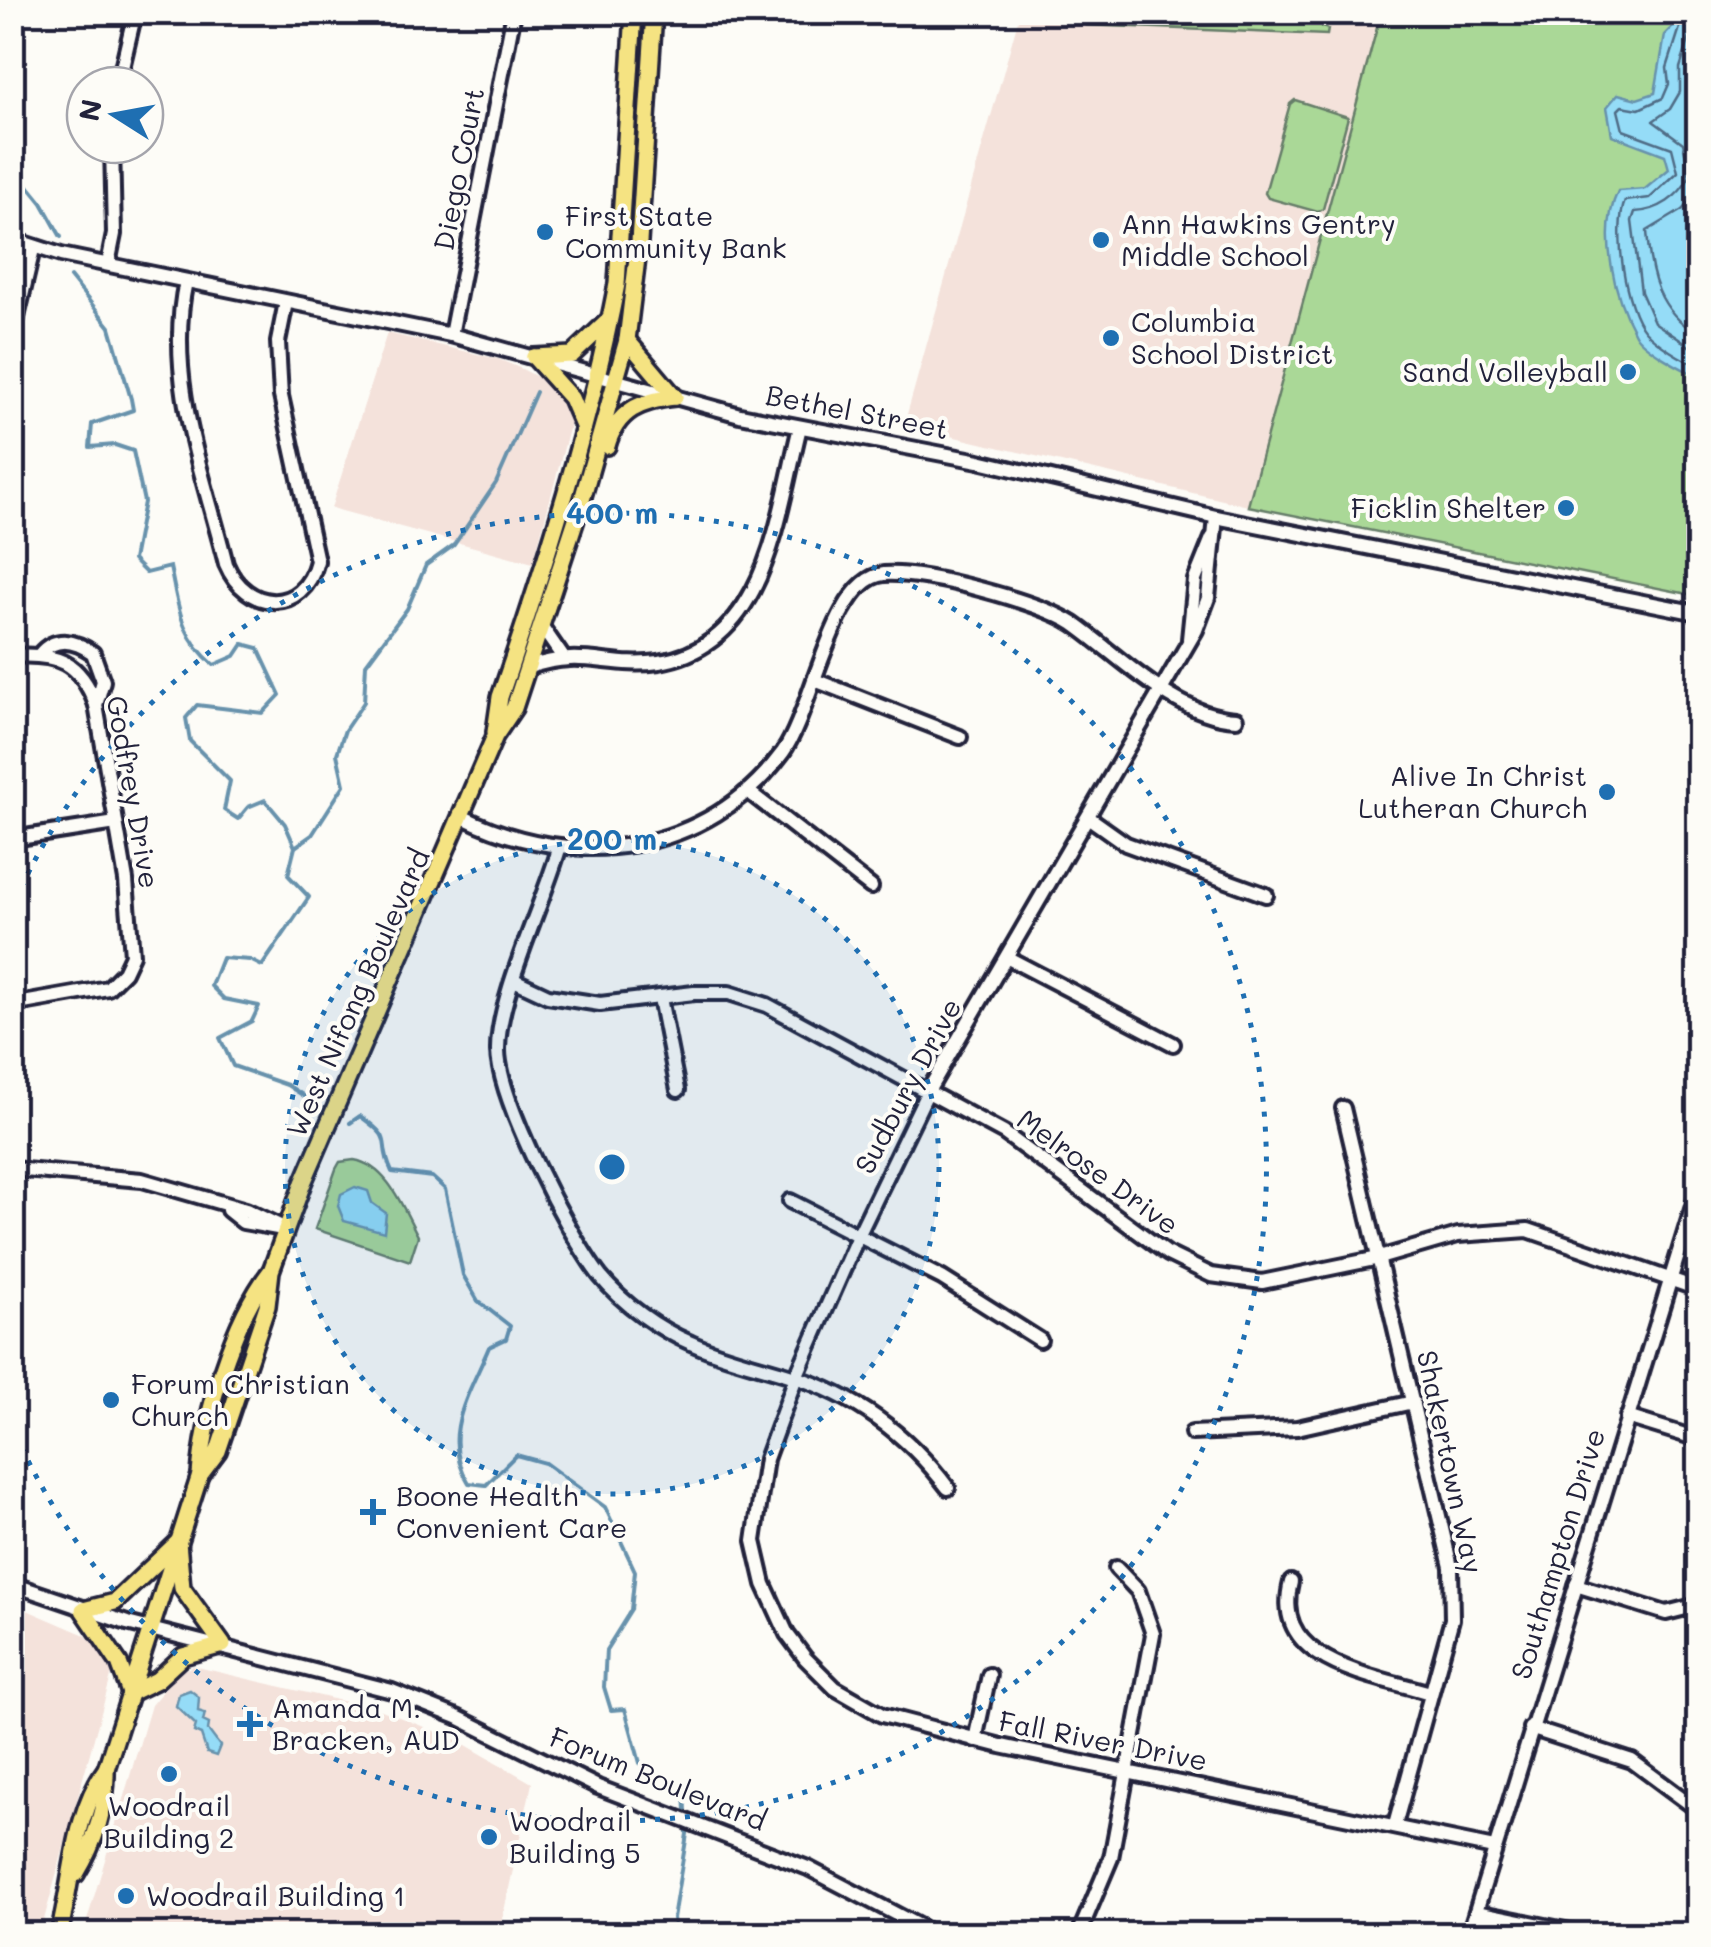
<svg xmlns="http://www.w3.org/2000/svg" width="1711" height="1947" font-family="Mali,sans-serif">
  <rect width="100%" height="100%" fill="#fdfcf7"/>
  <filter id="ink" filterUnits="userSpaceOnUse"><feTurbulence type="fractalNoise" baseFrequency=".01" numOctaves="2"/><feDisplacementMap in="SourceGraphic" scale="20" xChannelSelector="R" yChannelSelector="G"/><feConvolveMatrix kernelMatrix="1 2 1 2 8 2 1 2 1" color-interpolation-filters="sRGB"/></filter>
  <g filter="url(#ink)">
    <!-- built -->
    <g fill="#f4e2db">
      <path d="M1020,13H1381L1248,506L904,425Z"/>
      <path d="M387,333L498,359L522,369L549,383L573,414L533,563L331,508Z"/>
      <path d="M13,1604L85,1635L108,1657L112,1673L40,1934H13Z"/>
      <path d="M193,1666L384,1711L459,1741L532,1783L499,1934H83L151,1705L179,1672Z"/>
    </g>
    <!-- green -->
    <g fill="#aad897" stroke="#667d69" stroke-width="2.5">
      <path d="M1099,13V12L1337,13L1322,27L1328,29L1327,35L1086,25L1087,14Z"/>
      <path d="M1381,13H1698V596L1248,506Z"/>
      <path d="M1295,100L1348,117L1323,209L1318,212L1268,198L1265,193L1290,104Z"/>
      <path d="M354,1160C388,1166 403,1208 418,1236L410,1261L315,1229L336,1169L340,1162Z"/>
      <path d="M758,1925L771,1934H713L721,1927Z"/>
    </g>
    <!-- water -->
    <g fill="#95dcf7" stroke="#6792ac" stroke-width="2.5">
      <path d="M1676,13H1698V375C1683,371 1642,347 1635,334C1614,296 1598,232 1618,191L1645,189L1669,169L1665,155L1612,135L1607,107L1618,94L1637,99L1655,93L1665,35L1674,26Z"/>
      <path d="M355,1187L368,1191L372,1203L386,1213L384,1232L344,1221L338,1206L341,1194Z"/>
      <path d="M190,1690L199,1697L198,1711L205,1713L203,1721L209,1724L208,1730L220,1746L216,1756L207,1753L201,1735L194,1732L196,1725L176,1706L179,1694Z"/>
    </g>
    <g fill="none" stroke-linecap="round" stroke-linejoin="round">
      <!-- shore -->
      <g stroke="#506c86" stroke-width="2.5">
        <path d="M1685,12L1667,68L1669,84L1663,98L1639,109L1622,106L1618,110L1623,130L1672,148L1678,172L1650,198L1625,201C1613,229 1625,308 1645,331C1656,343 1683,361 1698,365"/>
        <path d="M1698,12L1680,68V92L1670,109L1653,121L1683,143L1690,176C1679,197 1659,211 1635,212L1632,221L1641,292L1654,322L1698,352"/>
        <path d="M1698,192L1682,210L1647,231C1650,275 1658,311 1698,334"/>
      </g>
      <!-- stream -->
      <g stroke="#6792ac" stroke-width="4">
        <path d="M12,166L42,203L61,237"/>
        <path d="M70,277L110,327L131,399L133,410L92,424L90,447L115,445L133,451L144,502L133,560L146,573L170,567C179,609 180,636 214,665L235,656L243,644L258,648L280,695L263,713L197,705L186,718L190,741L230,781L224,810L238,819L248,807L265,800L285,824L295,847"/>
        <path d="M315,1103L287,1085L233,1066L220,1038L252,1021L259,1006L224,999L211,986L222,958L250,960L262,966L309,897L288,875L295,847L312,835L344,785L337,754L345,730L364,702L366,664L407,609L426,565L454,545L496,483L536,392"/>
        <path d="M350,1123L360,1116C398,1143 376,1138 392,1172L432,1177L445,1189L463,1275L478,1301L510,1326L506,1339L489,1347C470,1393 439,1436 469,1483L486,1485L516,1455L545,1463L605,1507L635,1571L631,1610L606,1650L604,1687L611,1710L625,1709L640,1763L685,1789L687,1834L673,1918L675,1934"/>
      </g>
      <!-- minor casing -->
      <g stroke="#22223b" stroke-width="20">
        <g id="minor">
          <path d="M118,85L135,12"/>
          <path d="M12,239L61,255L451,335L740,415L979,461L1216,517L1698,613"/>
          <path d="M108,264L114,234L112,145"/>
          <path d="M186,281C165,377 203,472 226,564C246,612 303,616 317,561L281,396L278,342L286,302"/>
          <path d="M451,335L514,12"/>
          <path d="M12,339L33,249"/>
          <path d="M1216,517L1208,598L1196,630L927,1093L859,1234L796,1377L766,1459L754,1541L764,1584L787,1634L805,1658L835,1688L882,1715L1001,1746L1494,1848"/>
          <path d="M542,627L562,656"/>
          <path d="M1189,639L1195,580L1212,538"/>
          <path d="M40,654C55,636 75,640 93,653L103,681L96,705"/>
          <path d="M12,656C57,653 80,661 96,705L126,880L132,955L124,972L108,988L12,1005"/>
          <path d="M529,667C583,648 609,669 659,662C768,645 778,513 800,427"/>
          <path d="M817,681L960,737"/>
          <path d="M749,792L871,887"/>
          <path d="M463,817C574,872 707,856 783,752C813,710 832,579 884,574C925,571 1040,602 1074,624C1121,657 1176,716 1236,719"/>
          <path d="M1088,817L1126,844L1266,895"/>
          <path d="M12,839L116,823"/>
          <path d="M559,849C543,904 497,999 498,1051C499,1101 568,1234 600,1276C623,1304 658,1329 691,1343C723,1358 758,1365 792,1376C856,1396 908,1435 948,1488"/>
          <path d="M1008,958L1173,1044"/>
          <path d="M514,980L548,996L600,1004L694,993H729L767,1005L1004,1133L1168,1254L1211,1275L1262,1282L1379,1258L1458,1235L1528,1230L1698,1289"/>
          <path d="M660,998L678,1090"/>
          <path d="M1343,1108L1451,1567L1452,1619L1395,1825"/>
          <path d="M12,1169L142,1180L246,1210L286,1229"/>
          <path d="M790,1201L942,1278L1040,1340"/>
          <path d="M228,1210L243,1222L283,1229"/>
          <path d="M1627,1417L1698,1439"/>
          <path d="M1192,1433L1297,1428L1413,1402"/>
          <path d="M1291,1582C1270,1663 1373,1675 1430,1693"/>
          <path d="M12,1584L127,1623L392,1691L457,1717L598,1787L808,1868L934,1934"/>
          <path d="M1576,1585L1666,1613L1690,1607"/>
          <path d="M1530,1728L1632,1761L1698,1810"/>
          <path d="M975,1740L989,1675"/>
          <path d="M1476,1912L1585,1934"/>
          <path d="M1079,1934L1111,1858L1153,1634L1138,1591L1116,1568"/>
          <path d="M1469,1934L1698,1190"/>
        </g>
      </g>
      <!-- major casing -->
      <g stroke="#22223b" stroke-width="22">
        <g id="major">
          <path d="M627,340L675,397"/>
          <path d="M534,357L572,355L608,321"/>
          <path d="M534,357L571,398L583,426"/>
          <path d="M607,446C617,410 641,401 675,397"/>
          <path d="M495,732L500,697C546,563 590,424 617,284L634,12"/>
          <path d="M200,1475L218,1451L267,1306L271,1271L303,1183L495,736L514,708L580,507L627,340L639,242L654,12"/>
          <path d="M178,1542L182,1588L223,1645L183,1656L157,1680L130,1693L119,1663L83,1610L115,1602Z"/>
          <path d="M76,1874C95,1843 107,1805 106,1769"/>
          <path d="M59,1934C73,1880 73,1814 106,1769L200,1475C204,1415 233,1320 270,1272"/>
        </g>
      </g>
      <!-- minor -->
      <use href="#minor" stroke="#fdfcf7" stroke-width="12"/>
      <!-- major -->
      <use href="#major" stroke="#f5e382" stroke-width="15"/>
    </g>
  </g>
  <!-- distance rings -->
  <circle cx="612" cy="1167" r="327" fill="#1f6fb2" fill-opacity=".12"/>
  <g fill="none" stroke="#1f6fb2" stroke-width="5" stroke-dasharray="5 10">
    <circle cx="612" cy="1167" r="327"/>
    <path d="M15 901A654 654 0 1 1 15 1433"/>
  </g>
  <!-- markers -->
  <g fill="#1f6fb2" stroke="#fdfcf7" stroke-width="4">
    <circle cx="545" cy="232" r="10"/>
    <circle cx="1101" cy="240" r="10"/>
    <circle cx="1111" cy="338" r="10"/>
    <circle cx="1628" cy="372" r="10"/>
    <circle cx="1566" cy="508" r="10"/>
    <circle cx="1607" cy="792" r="10"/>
    <circle cx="111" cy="1400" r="10"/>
    <path d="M368 1497h10v10h10v10h-10v10h-10v-10h-10v-10h10z"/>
    <path d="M245 1709h10v10h10v10h-10v10h-10v-10h-10v-10h10z"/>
    <circle cx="169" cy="1774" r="10"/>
    <circle cx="489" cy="1837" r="10"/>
    <circle cx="126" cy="1896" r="10"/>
  </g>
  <g text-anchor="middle" stroke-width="8" stroke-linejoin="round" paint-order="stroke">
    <!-- street labels -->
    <g font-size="28" fill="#22223b" stroke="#fdfcf7">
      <text transform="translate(459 169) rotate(-79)" y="10">Diego Court</text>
      <text transform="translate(857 412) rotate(11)" y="10">Bethel Street</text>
      <text transform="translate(133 792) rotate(80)" y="10">Godfrey Drive</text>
      <text transform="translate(358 993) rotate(-66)" y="10">West Nifong Boulevard</text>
      <text transform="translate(908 1086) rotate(-62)" y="10">Sudbury Drive</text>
      <text transform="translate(1098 1172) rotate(36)" y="10">Melrose Drive</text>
      <text transform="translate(1450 1462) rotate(78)" y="10">Shakertown Way</text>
      <text transform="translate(1558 1554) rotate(-73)" y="10">Southampton Drive</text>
      <text transform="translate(1103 1741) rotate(11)" y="10">Fall River Drive</text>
      <text transform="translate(658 1779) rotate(22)" y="10">Forum Boulevard</text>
    </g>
    <!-- poi labels -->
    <g font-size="28" fill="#22223b" stroke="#fdfcf7" text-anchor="start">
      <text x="565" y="226">First State<tspan x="565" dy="32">Community Bank</tspan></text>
      <text x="1121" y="234">Ann Hawkins Gentry<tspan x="1121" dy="32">Middle School</tspan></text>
      <text x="1131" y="332">Columbia<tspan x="1131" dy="32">School District</tspan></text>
      <text x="1608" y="382" text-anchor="end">Sand Volleyball</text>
      <text x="1546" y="518" text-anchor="end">Ficklin Shelter</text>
      <text x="1587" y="786" text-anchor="end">Alive In Christ<tspan x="1587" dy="32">Lutheran Church</tspan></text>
      <text x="131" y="1394">Forum Christian<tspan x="131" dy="32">Church</tspan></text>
      <text x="396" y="1506">Boone Health<tspan x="396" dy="32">Convenient Care</tspan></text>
      <text x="272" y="1718">Amanda M.<tspan x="272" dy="32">Bracken, AUD</tspan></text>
      <text x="169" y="1816" text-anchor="middle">Woodrail<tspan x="169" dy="32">Building 2</tspan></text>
      <text x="509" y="1831">Woodrail<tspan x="509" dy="32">Building 5</tspan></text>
      <text x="146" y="1906">Woodrail Building 1</text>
    </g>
  </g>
  <circle cx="612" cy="1167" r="15" fill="#1f6fb2" stroke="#fdfcf7" stroke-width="5"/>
  <g font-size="30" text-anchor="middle" font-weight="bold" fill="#1f6fb2" stroke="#fdfcf7" stroke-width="8" stroke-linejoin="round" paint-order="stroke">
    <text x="612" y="524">400 m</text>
    <text x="612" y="850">200 m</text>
  </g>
  <!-- margin -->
  <rect width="1711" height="1947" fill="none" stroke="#fdfcf7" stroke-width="50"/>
  <rect x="25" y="25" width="1661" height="1897" fill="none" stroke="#22223b" stroke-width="4" filter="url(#ink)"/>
  <!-- north arrow -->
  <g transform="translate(115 115) rotate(281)"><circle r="48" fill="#fdfcf7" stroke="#a5a5ac" stroke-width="2.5"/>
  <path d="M0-8L18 38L0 25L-18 38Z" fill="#1f6fb2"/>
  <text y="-15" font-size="28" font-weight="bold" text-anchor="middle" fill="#22223b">N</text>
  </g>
</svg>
